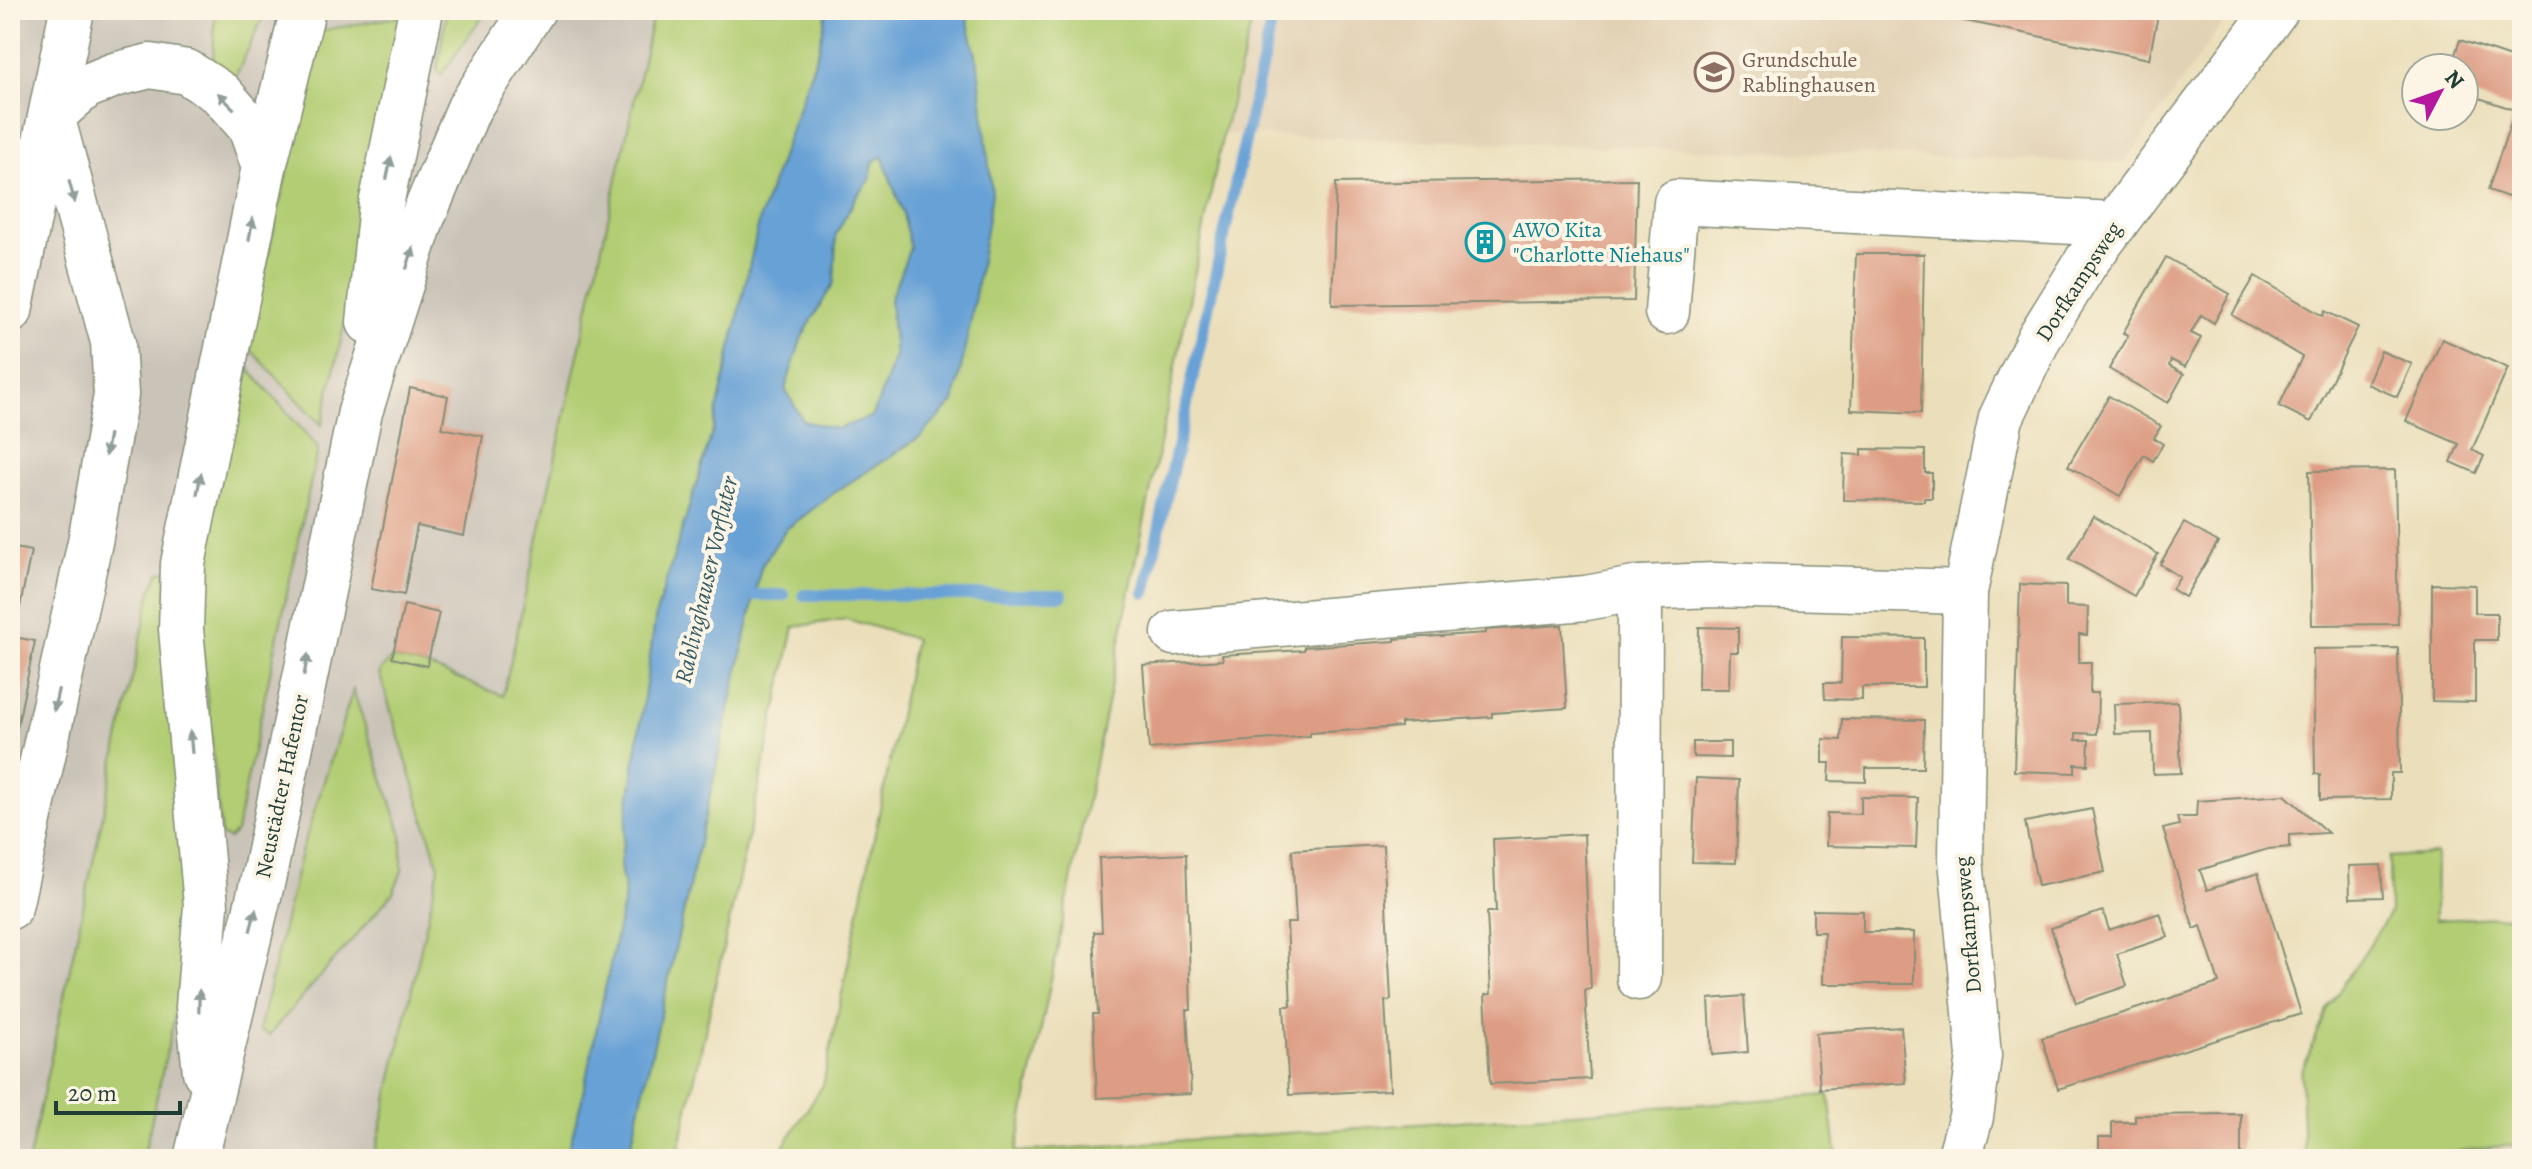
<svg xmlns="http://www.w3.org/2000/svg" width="2532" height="1169" font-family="Alegreya,serif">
  <rect width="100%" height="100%" fill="#fcf5e5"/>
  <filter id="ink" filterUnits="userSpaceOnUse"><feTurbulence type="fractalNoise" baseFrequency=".0125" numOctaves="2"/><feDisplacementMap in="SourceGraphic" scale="16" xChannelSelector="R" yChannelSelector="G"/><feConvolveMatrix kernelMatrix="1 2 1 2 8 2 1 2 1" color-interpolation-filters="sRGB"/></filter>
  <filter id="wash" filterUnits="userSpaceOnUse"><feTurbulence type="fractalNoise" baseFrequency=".006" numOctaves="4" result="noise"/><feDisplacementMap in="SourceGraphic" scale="32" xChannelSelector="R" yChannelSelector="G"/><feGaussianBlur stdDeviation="1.8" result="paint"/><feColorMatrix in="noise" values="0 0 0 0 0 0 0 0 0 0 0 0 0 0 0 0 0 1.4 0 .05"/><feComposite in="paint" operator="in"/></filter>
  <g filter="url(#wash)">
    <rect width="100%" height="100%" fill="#ebdfbb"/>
    <!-- built -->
    <g fill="#e2d2b5">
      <path d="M1255,10H2232L2124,163L1223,134Z"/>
      <path d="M2522,1144V1159H2450L2449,1152Z"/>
    </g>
    <!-- industrial -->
    <path fill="#cac3b8" d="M10,10H654L402,1159H10Z"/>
    <!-- green -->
    <g fill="#b2cd73" stroke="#688554" stroke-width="2">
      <path d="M215,10H279L263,17L233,82L213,66Z"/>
      <path d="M447,10H487L441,75L437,70Z"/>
      <path d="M654,10H827L819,48L760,218L713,430L656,614L620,865L625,895L581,1103L566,1159H374L439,867L379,672L392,658L427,666L503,696Z"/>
      <path d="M965,10H1255L1223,134L1016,1152L1829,1095L1837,1159H775L823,1085L915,639L846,619L794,627L677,1159H628L761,567L785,530L838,490L920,437L978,64Z"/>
      <path d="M413,14L322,425L248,347L318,31Z"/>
      <path d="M882,156L903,213L910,248L890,300L895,355L873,416L837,430L803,421L785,389L802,337L834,282L836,234L856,197L870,180L873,162Z"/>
      <path d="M244,363L318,448L236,832L229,839L221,835L201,635V571Z"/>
      <path d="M166,571L190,884L182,983L143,1159H29L151,591L159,573Z"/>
      <path d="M353,690L402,835V871L393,893L269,1035L259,1031L300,856Z"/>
      <path d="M2436,854L2435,920L2515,916L2522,1026V1144L2450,1152V1159H2304L2301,1074L2328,1008L2390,913L2389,857Z"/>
    </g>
    <!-- water -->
    <path fill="#67a1d6" stroke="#436f85" stroke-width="2" fill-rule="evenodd" d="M827,10H965L978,64L992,194L971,320L954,402L920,437L838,490L785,530L761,567L628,1159H566L581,1103L625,895L620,865L656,614L713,430L760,218L819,49ZM882,156L903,213L910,248L890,300L895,355L873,416L837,429L803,421L785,389L802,337L834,282L836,234L856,197L870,180L873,162Z"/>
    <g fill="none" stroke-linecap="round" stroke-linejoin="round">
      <!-- stream -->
      <g stroke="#67a1d6" stroke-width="12">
        <path d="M1145,593L1274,10"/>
        <path d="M739,595H784"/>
        <path d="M804,595H1062"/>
      </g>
    </g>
    <g id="blocks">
      <!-- building -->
      <g fill="#dd9d84">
        <path d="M600,10H626L625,17Z"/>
        <path d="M1912,10H2159L2149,59Z"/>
        <path d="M2460,40L2522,61V202L2488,190L2515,110L2464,93V68H2450Z"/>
        <path d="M10,142L24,145L10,203Z"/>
        <path d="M1637,179L1634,301L1332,305L1336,183Z"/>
        <path d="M1856,254H1924L1921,413L1851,410Z"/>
        <path d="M2166,257L2230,294L2214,323L2201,315L2191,333L2201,338L2185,367L2171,360L2169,366L2184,374L2168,403L2109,369L2128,335L2123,333Z"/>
        <path d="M2255,276L2323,316L2325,311L2358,327L2311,422L2279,406L2302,357L2232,315Z"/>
        <path d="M2442,339L2508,368L2472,450L2484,456L2476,473L2451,462L2459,444L2406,421Z"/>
        <path d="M2381,351L2412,364L2397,397L2367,384Z"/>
        <path d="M410,388L448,396L442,428L483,436L464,536L417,526L404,595L371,589Z"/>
        <path d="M2109,396L2161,426L2154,438L2163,444L2153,461L2144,455L2120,496L2068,466Z"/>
        <path d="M1862,449L1925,450V473H1932V498H1924V501L1843,500L1844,454L1862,455Z"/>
        <path d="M2395,470L2398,624L2312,625L2309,471Z"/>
        <path d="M2093,516L2158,554L2134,596L2069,559Z"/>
        <path d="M2184,523L2218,542L2185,597L2172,589L2180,577L2160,564Z"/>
        <path d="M10,547L31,551L14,637L35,641L11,757Z"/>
        <path d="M2020,584L2066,586V606L2088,607L2087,635L2079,634V662H2091L2090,693H2098L2097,734L2076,733V740H2089L2088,765L2075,764V773L2014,771Z"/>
        <path d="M2432,584L2475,585V613H2497V640H2475V702L2432,701Z"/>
        <path d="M404,605L439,613L427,666L392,658Z"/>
        <path d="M1562,625L1567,708L1492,713V717L1401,723V727L1310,733V736L1149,749L1143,665L1223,660L1222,655L1304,650V647L1395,641V639L1486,633V630Z"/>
        <path d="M1699,627L1738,628V652H1730L1729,689H1698Z"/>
        <rect x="2515" y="633" width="7" height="41"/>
        <path d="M1842,637L1924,638V687H1862V700L1825,699L1824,683H1841Z"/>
        <path d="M2398,648L2400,773H2391V799L2320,800V775L2315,774L2313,649Z"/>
        <path d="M2178,702L2181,773L2153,774L2152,733L2115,734L2114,704Z"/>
        <path d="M1842,719L1924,720L1923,768H1866V782L1829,781L1830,763H1823V739L1841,740Z"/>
        <path d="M1693,742H1730V758L1693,757Z"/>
        <path d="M1696,778L1739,780L1736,863L1692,862Z"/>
        <path d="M2285,795L2328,833L2290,835V847L2268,849L2200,870L2207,890L2258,873L2301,1014L2058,1089L2042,1038L2219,983L2201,926L2194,929L2163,829L2179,825L2177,817H2196L2197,801Z"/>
        <path d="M1861,797L1918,798L1916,848L1826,846L1827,813L1861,814Z"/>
        <path d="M2092,809L2105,872L2038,886L2025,822Z"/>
        <path d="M1584,834L1591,989L1585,990L1590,1079L1490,1084L1485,995L1491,994L1487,912H1496L1493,839Z"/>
        <path d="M1383,845L1391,1000L1385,1001L1390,1090L1289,1095L1284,1006H1291L1287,923H1296L1292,850Z"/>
        <path d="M1186,854L1191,1010H1187L1191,1094L1097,1098L1093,1014H1098L1094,932H1102L1099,858Z"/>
        <path d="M2381,865L2383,897L2350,898L2349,866Z"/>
        <path d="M1813,910L1863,911V932H1914V984H1823L1824,932H1813Z"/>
        <path d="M2103,911L2109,930L2160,913L2168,937L2117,954L2127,986L2076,1003L2051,928Z"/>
        <path d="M1744,996L1748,1052L1712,1055L1709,999Z"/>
        <path d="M1901,1027L1906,1083L1820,1089L1816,1033Z"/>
        <path d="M2241,1114V1159H2099V1137H2112V1122H2135V1115Z"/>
      </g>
    </g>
  </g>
  <g filter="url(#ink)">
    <use href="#blocks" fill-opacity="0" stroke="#858e78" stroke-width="2"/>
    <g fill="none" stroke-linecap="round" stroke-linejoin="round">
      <!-- minor casing -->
      <g stroke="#858e78" stroke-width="47">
        <g id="minor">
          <path d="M10,311L72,10"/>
          <path d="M1667,312L1676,202L2115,224"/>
          <path d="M369,322L381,205L421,10"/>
          <path d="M1174,633L1586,598L1640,588"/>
          <path d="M10,907L90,542L116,395L113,342L52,116L85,87L114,75L150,66L187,72L221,94L250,127L264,167"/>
          <path d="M1639,978L1640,588L1714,585L1965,592"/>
          <path d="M205,1072L198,1007L206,905L181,629L183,564L264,167L303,10"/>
          <path d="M196,1159L265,871L360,412L422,219L469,108L533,10"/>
          <path d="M1959,1159L1971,1117L1979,1056L1961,859L1965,592L2001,418L2039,338L2086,262L2276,10"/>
        </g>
      </g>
      <!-- minor -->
      <use href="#minor" stroke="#fff" stroke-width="44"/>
    </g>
    <!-- one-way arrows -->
    <defs><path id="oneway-solid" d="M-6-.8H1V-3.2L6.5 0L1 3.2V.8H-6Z" transform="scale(2)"/></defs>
    <g fill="#8f9e9a">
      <use href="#oneway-solid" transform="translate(226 101) rotate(-135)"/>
      <use href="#oneway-solid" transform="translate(389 168) rotate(-78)"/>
      <use href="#oneway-solid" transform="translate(72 192) rotate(75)"/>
      <use href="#oneway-solid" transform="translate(251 229) rotate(-79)"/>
      <use href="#oneway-solid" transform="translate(410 258) rotate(-72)"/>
      <use href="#oneway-solid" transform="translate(107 445) rotate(100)"/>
      <use href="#oneway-solid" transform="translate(199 484) rotate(-79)"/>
      <use href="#oneway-solid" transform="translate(306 665) rotate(-79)"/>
      <use href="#oneway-solid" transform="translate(56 700) rotate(102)"/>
      <use href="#oneway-solid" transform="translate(191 742) rotate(-95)"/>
      <use href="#oneway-solid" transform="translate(253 920) rotate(-76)"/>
      <use href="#oneway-solid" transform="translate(199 1001) rotate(-89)"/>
    </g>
  </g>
  <!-- icons -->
  <defs>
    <g id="school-ring" transform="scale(2)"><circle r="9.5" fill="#fcf5e5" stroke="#8d6e63" stroke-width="1.5"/><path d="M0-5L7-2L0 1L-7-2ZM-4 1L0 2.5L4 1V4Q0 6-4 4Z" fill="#8d6e63"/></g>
    <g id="building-ring" transform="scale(2)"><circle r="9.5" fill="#fcf5e5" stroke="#0f9aa8" stroke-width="1.5"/><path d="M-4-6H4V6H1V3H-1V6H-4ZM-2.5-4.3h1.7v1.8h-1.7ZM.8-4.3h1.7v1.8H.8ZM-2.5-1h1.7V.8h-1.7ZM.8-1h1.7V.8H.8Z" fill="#0f9aa8"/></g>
  </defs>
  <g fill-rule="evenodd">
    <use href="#school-ring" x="1714" y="72"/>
    <use href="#building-ring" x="1485" y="242"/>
  </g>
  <g text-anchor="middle" stroke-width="8" stroke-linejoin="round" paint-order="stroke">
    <!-- education labels -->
    <g font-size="22" fill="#785e54" stroke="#fcf5e5" text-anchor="start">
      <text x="1742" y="67">Grundschule<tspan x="1742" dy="25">Rablinghausen</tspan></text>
    </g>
    <!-- culture labels -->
    <g font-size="22" fill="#0d838f" stroke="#fcf5e5" text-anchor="start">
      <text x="1513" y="237">AWO Kita<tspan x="1513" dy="25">"Charlotte Niehaus"</tspan></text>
    </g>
    <!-- street labels -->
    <g font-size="22" fill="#1f3d34" stroke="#fcf5e5">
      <text transform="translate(2078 281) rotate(-57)" y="8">Dorfkampsweg</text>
      <text transform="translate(281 786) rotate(-78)" y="8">Neustädter Hafentor</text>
      <text transform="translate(1967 925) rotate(-95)" y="8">Dorfkampsweg</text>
    </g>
    <!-- water labels -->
    <g font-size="24" font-style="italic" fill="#355b65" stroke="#fcf5e5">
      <text transform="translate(706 580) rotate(-77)" y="8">Rablinghauser Vorfluter</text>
    </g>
  </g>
  <!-- margin -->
  <rect width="2532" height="1169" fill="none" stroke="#fcf5e5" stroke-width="40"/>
  <!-- north arrow -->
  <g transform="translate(2440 92) rotate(49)"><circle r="38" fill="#fcf5e5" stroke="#a4ab9e" stroke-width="2"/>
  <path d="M0-6L14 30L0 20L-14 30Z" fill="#b5179e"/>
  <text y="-12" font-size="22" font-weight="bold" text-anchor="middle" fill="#1f3d34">N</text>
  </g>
  <!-- scale -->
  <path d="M56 1101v12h124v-12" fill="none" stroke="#1f3d34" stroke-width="4"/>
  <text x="68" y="1101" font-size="24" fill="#1f3d34" stroke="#fcf5e5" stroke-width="6" paint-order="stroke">20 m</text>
</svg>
